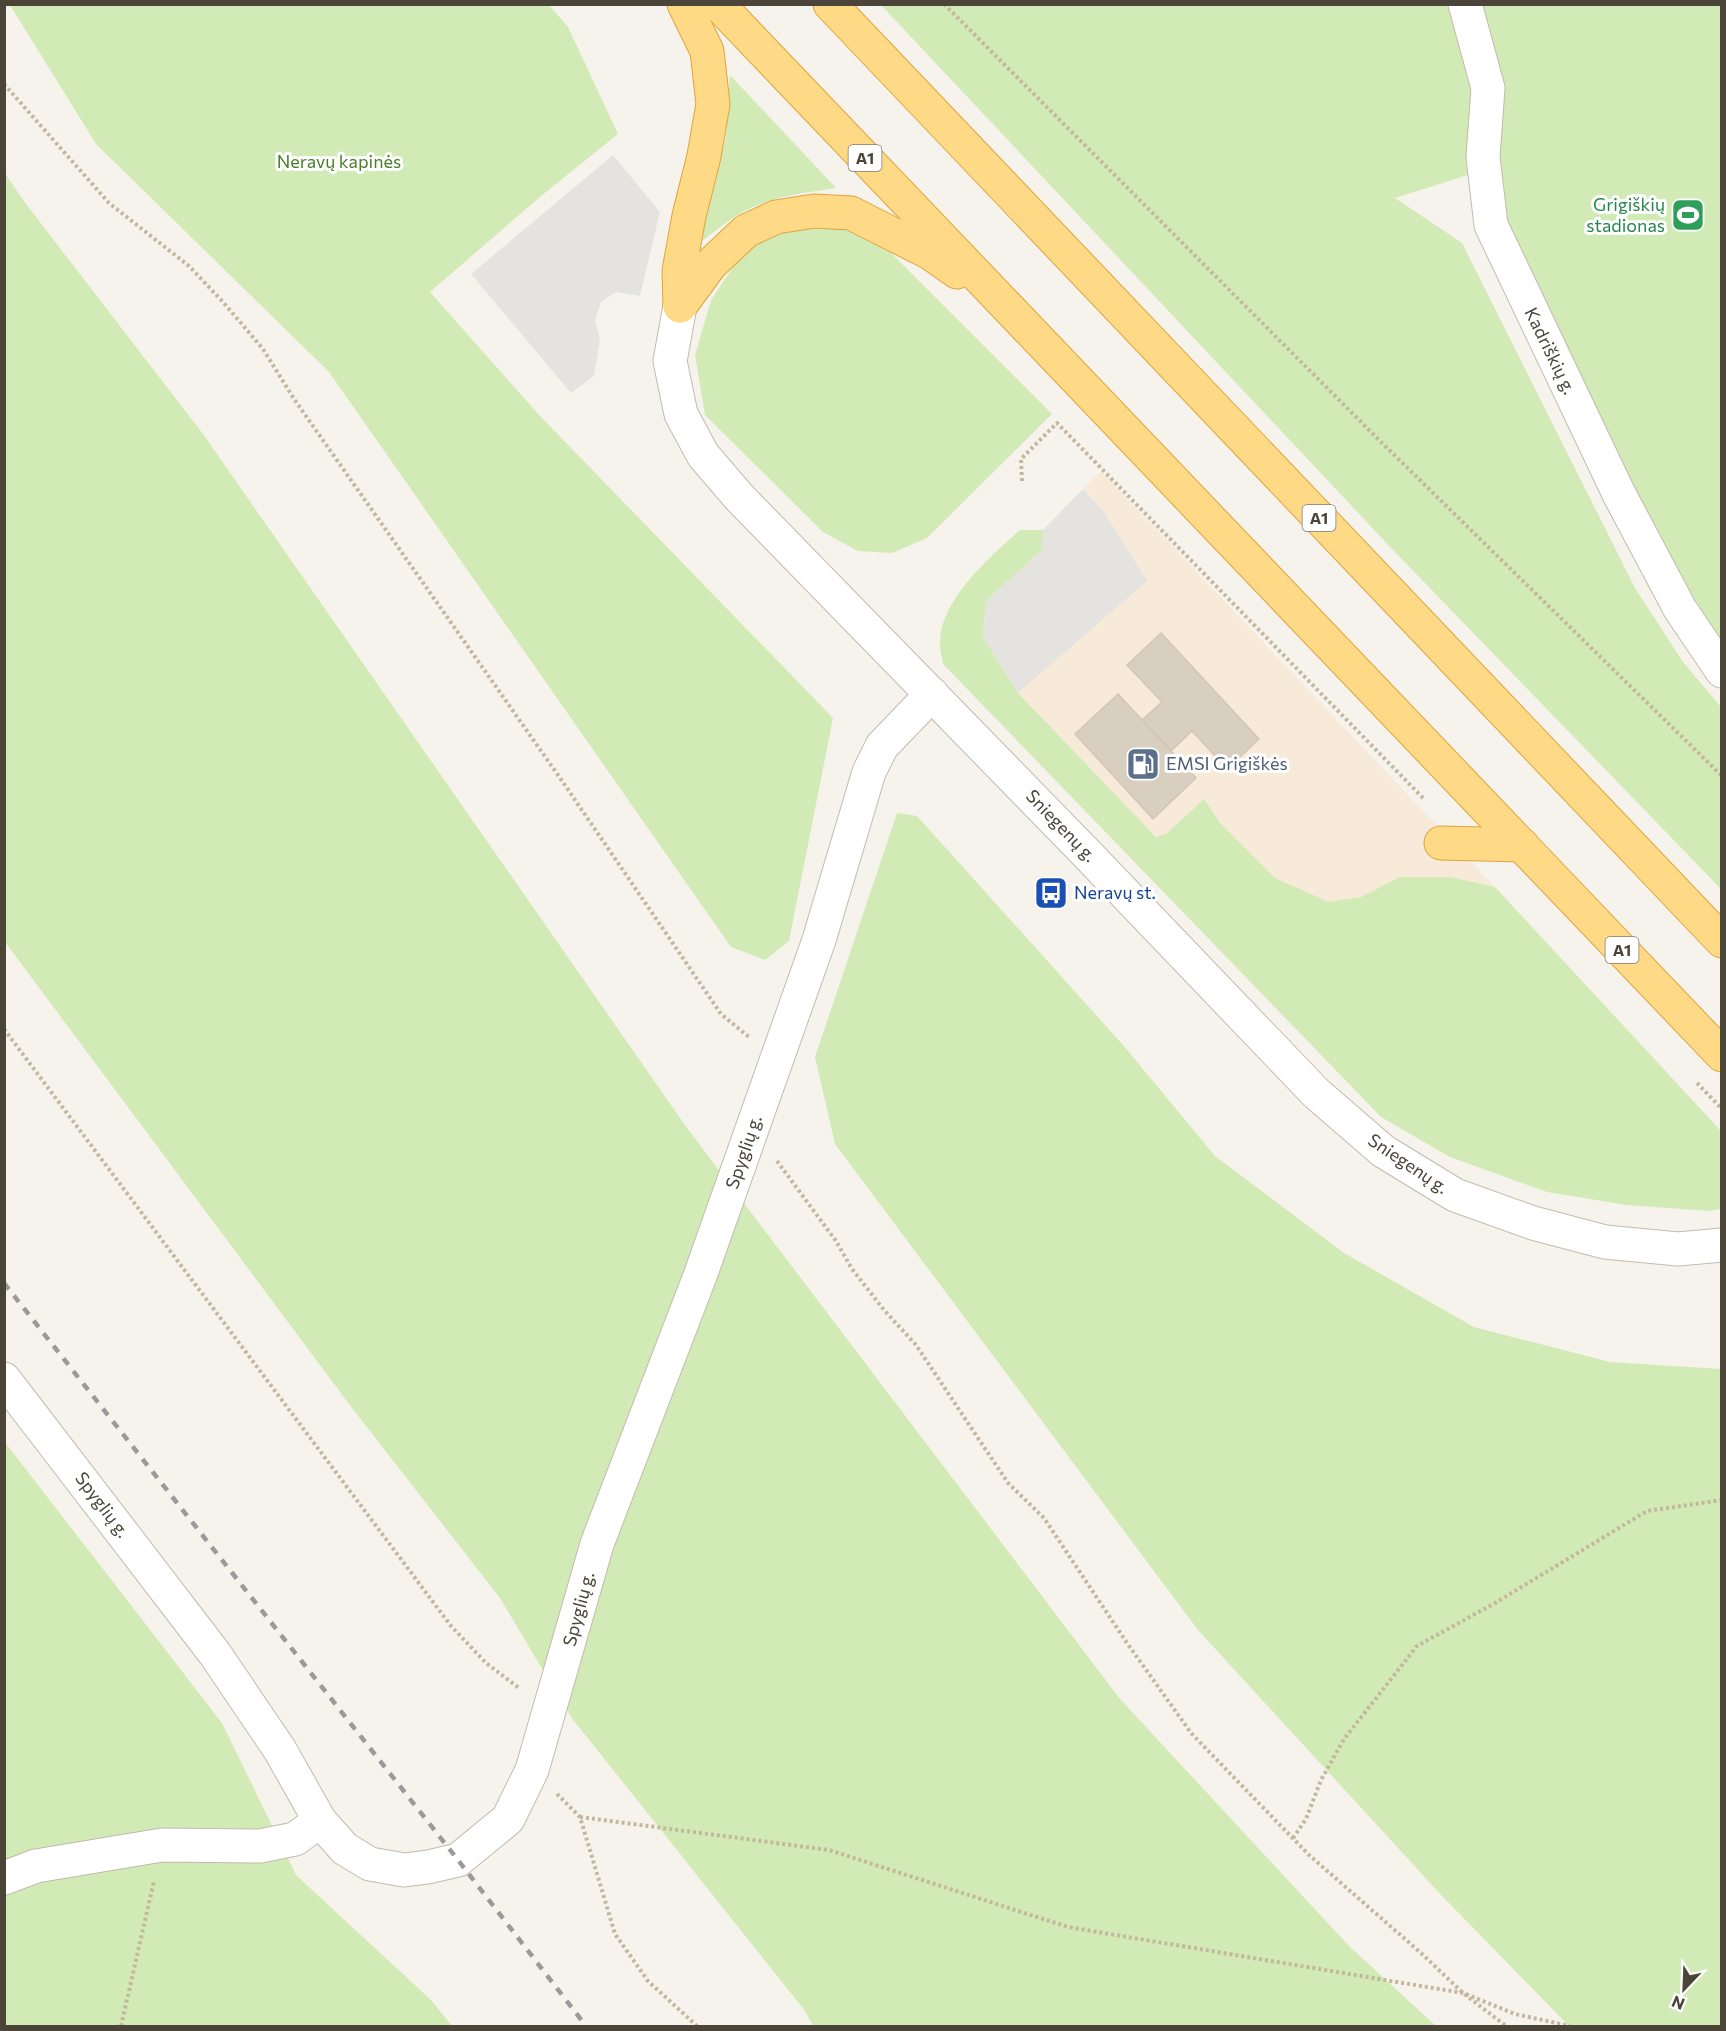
<svg xmlns="http://www.w3.org/2000/svg" width="1726" height="2031" font-family="Commissioner,sans-serif">
  <rect width="100%" height="100%" fill="#f6f3ec"/>
  <!-- commercial -->
  <path fill="#f7ead8" d="M1101,471L1495,887L1450,877H1400L1361,897L1329,902L1275,878L1220,823L1204,799L1167,833L1156,837L1018,693L983,637L986,601L1042,550L1043,530Z"/>
  <!-- green -->
  <g fill="#d2eab5">
    <path d="M549,5L568,27L618,134L541,196L430,292L540,416L833,718L789,941L765,960L731,947L329,372L96,144L10,5Z"/>
    <path d="M881,5H1721V645L1677,574L1522,261L1493,183L1468,175L1395,198L1462,243L1635,588L1683,662L1721,707V889L1393,550Z"/>
    <path d="M730,75L836,188C811,192 783,195 758,205C737,213 718,229 699,243L726,137Z"/>
    <path d="M4,172L26,204L203,434L687,1128L1120,1699L1350,1947L1436,2026H813L805,2011L571,1717L500,1598L349,1404L5,942Z"/>
    <path d="M792,227H841L891,253L1052,414L927,538L892,553L858,551L823,532L705,415L695,355L711,300L745,249Z"/>
    <path d="M1020,530H1043V549L986,601L983,637L1018,693L1156,837L1167,833L1204,799L1220,823L1275,878L1329,902L1361,897L1400,877H1450L1495,887L1721,1131V1209L1709,1211L1627,1205L1547,1192L1450,1157L1381,1117L943,664C942,656 939,648 940,641C941,599 991,556 1020,530Z"/>
    <path d="M897,813L917,816L1123,1045L1215,1156L1344,1253L1474,1327L1610,1362L1721,1369V2026H1569L1443,1897L1198,1630L835,1144L815,1057Z"/>
    <path d="M4,1441L222,1723L296,1875L431,2000L452,2026H5Z"/>
  </g>
  <!-- parking -->
  <g fill="#e5e3e0">
    <path d="M613,155L660,212L640,296L616,292L601,302L595,321L600,340L594,376L571,393L471,274Z"/>
    <path d="M1083,489L1104,512L1147,581L1018,693L983,637L986,601L1042,550L1043,530Z"/>
  </g>
  <!-- building -->
  <g fill="#d8cfc1" stroke="#d3c7b4" stroke-width="1.5">
    <path d="M1161,633L1259,739L1227,769L1192,731L1171,751L1142,720L1162,702L1127,665Z"/>
    <path d="M1118,694L1196,778L1153,819L1075,734Z"/>
  </g>
  <g fill="none" stroke-linecap="round" stroke-linejoin="round">
    <!-- minor casing -->
    <g stroke="#c2bbae" stroke-width="35">
      <g id="minor">
        <path d="M1465,4L1488,88L1483,157L1491,225L1619,494L1680,609L1722,671"/>
        <path d="M680,306L670,361L681,414L703,455L739,497L1090,857L1316,1093L1383,1151L1455,1195L1533,1223L1605,1242L1678,1249L1722,1245"/>
        <path d="M4,1379L215,1654L280,1750L320,1821L345,1849L370,1864L404,1870L428,1867L458,1860L508,1819L532,1770L597,1544L700,1276L819,940L869,772L882,746L932,694"/>
        <path d="M4,1878L36,1866L162,1845L260,1846L295,1839L320,1821"/>
      </g>
    </g>
    <!-- trunk casing -->
    <g stroke="#dfa43d" stroke-width="35">
      <g id="trunk">
        <path d="M718,4L1722,1055"/>
        <path d="M830,4L1722,941"/>
        <path d="M680,306L711,264L746,231L776,217L814,211L851,213L930,253L957,272"/>
        <path d="M680,306L679,271L689,216L704,156L713,104L707,51L684,4"/>
        <path d="M1441,843L1522,845"/>
      </g>
    </g>
    <!-- path -->
    <g stroke="#c4b79f" stroke-width="4" stroke-dasharray="3 3" stroke-linecap="butt">
      <path d="M944,4L1379,440L1722,776"/>
      <path d="M4,84L109,203L189,266L223,302L263,349L294,399L558,775L721,1014L749,1037"/>
      <path d="M1022,481L1021,459L1057,423L1424,799"/>
      <path d="M4,1029L451,1626L486,1663L519,1688"/>
      <path d="M1697,1083L1722,1109"/>
      <path d="M777,1161L836,1241L852,1269L884,1310L916,1345L1008,1483L1044,1518L1127,1643L1191,1733L1309,1855L1421,1953L1463,1993L1506,2026"/>
      <path d="M557,1794L580,1817L615,1934L648,1981L697,2026"/>
      <path d="M580,1817L829,1850L1068,1927L1463,1993L1515,2014L1570,2026"/>
      <path d="M1293,1838L1306,1819L1321,1780L1344,1739L1417,1646L1495,1603L1647,1511L1722,1500"/>
      <path d="M121,2026L154,1881"/>
    </g>
    <!-- minor -->
    <use href="#minor" stroke="#fff" stroke-width="33"/>
    <!-- trunk -->
    <use href="#trunk" stroke="#fed986" stroke-width="33"/>
    <!-- rail -->
    <path stroke="#9a9a9a" stroke-width="4.5" stroke-dasharray="8 8" stroke-linecap="butt" d="M4,1283L458,1860L586,2026"/>
  </g>
  <!-- icons -->
  <defs>
    <g id="stadium-square" transform="scale(1.725)"><rect x="-9" y="-9" width="18" height="18" rx="4" fill="#2e9e5b" stroke="#fff"/><path d="M0-5a6.5 5 0 1 0 0 10a6.5 5 0 1 0 0-10ZM-3.5-1.8h7v3.6h-7Z" fill="#fff"/></g>
    <g id="fuel-square" transform="scale(1.725)"><rect x="-9" y="-9" width="18" height="18" rx="4" fill="#5c6f8a" stroke="#fff"/><path d="M-5.5-6h7V0h2V4h1.3V-2.5L3-4.5l.8-.8L6-3V5H2.5V1h-1V6h-7ZM-4.2-4.7v3.2H.2V-4.7Z" fill="#fff"/></g>
    <g id="bus-square" transform="scale(1.725)"><rect x="-9" y="-9" width="18" height="18" rx="4" fill="#1a4fb4" stroke="#fff"/><path d="M-5-6H5V4H4V6H2V4H-2V6H-4V4H-5ZM-3.5-4V0h7V-4ZM-3.5 1.2v1.5H-2V1.2ZM2 1.2v1.5H3.5V1.2Z" fill="#fff"/></g>
  </defs>
  <g fill-rule="evenodd">
    <use href="#stadium-square" x="1688" y="215"/>
    <use href="#fuel-square" x="1143" y="764"/>
    <use href="#bus-square" x="1051" y="893"/>
  </g>
  <g text-anchor="middle" stroke-width="6" stroke-linejoin="round" paint-order="stroke">
    <!-- shield labels -->
    <g fill="#fff" stroke="#817c74" stroke-width="1.5">
      <rect x="848.5" y="145" width="33" height="26" rx="4.5"/>
      <rect x="1302.5" y="505" width="33" height="26" rx="4.5"/>
      <rect x="1605.5" y="937" width="33" height="26" rx="4.5"/>
    </g>
    <g font-size="16" font-weight="bold" fill="#4b4439">
      <text x="865" y="164">A1</text>
      <text x="1319" y="524">A1</text>
      <text x="1622" y="956">A1</text>
    </g>
    <!-- park labels -->
    <g font-size="18" fill="#4a7f2a" stroke="#fff">
      <text x="339" y="168">Neravų kapinės</text>
    </g>
    <!-- leisure labels -->
    <g font-size="18" fill="#27864d" stroke="#fff" text-anchor="end">
      <text x="1665" y="211">Grigiškių<tspan x="1665" dy="21">stadionas</tspan></text>
    </g>
    <!-- street labels -->
    <g font-size="18" fill="#4b4439" stroke="#fff">
      <text transform="translate(1550 351) rotate(64)" y="6">Kadriškių g.</text>
      <text transform="translate(1061 826) rotate(46)" y="6">Sniegenų g.</text>
      <text transform="translate(744 1152) rotate(-71)" y="6">Spyglių g.</text>
      <text transform="translate(1408 1164) rotate(34)" y="6">Sniegenų g.</text>
      <text transform="translate(102 1505) rotate(53)" y="6">Spyglių g.</text>
      <text transform="translate(579 1609) rotate(-75)" y="6">Spyglių g.</text>
    </g>
    <!-- service labels -->
    <g font-size="18" fill="#4e5e75" stroke="#fff" text-anchor="start">
      <text x="1166" y="770">EMSI Grigiškės</text>
    </g>
    <!-- transit labels -->
    <g font-size="18" fill="#164399" stroke="#fff" text-anchor="start">
      <text x="1074" y="899">Neravų st.</text>
    </g>
  </g>
  <!-- border -->
  <rect width="1726" height="2031" fill="none" stroke="#4b4439" stroke-width="12"/>
  <!-- north arrow -->
  <g transform="translate(1684 1989) rotate(203)" stroke="#ffffff" stroke-width="4.5" paint-order="stroke">
  <path d="M0-4.5L10 22L0 15L-10 22Z" fill="#4b4439"/>
  <text y="-9" font-size="16" font-weight="bold" text-anchor="middle" fill="#4b4439">N</text>
  </g>
</svg>
